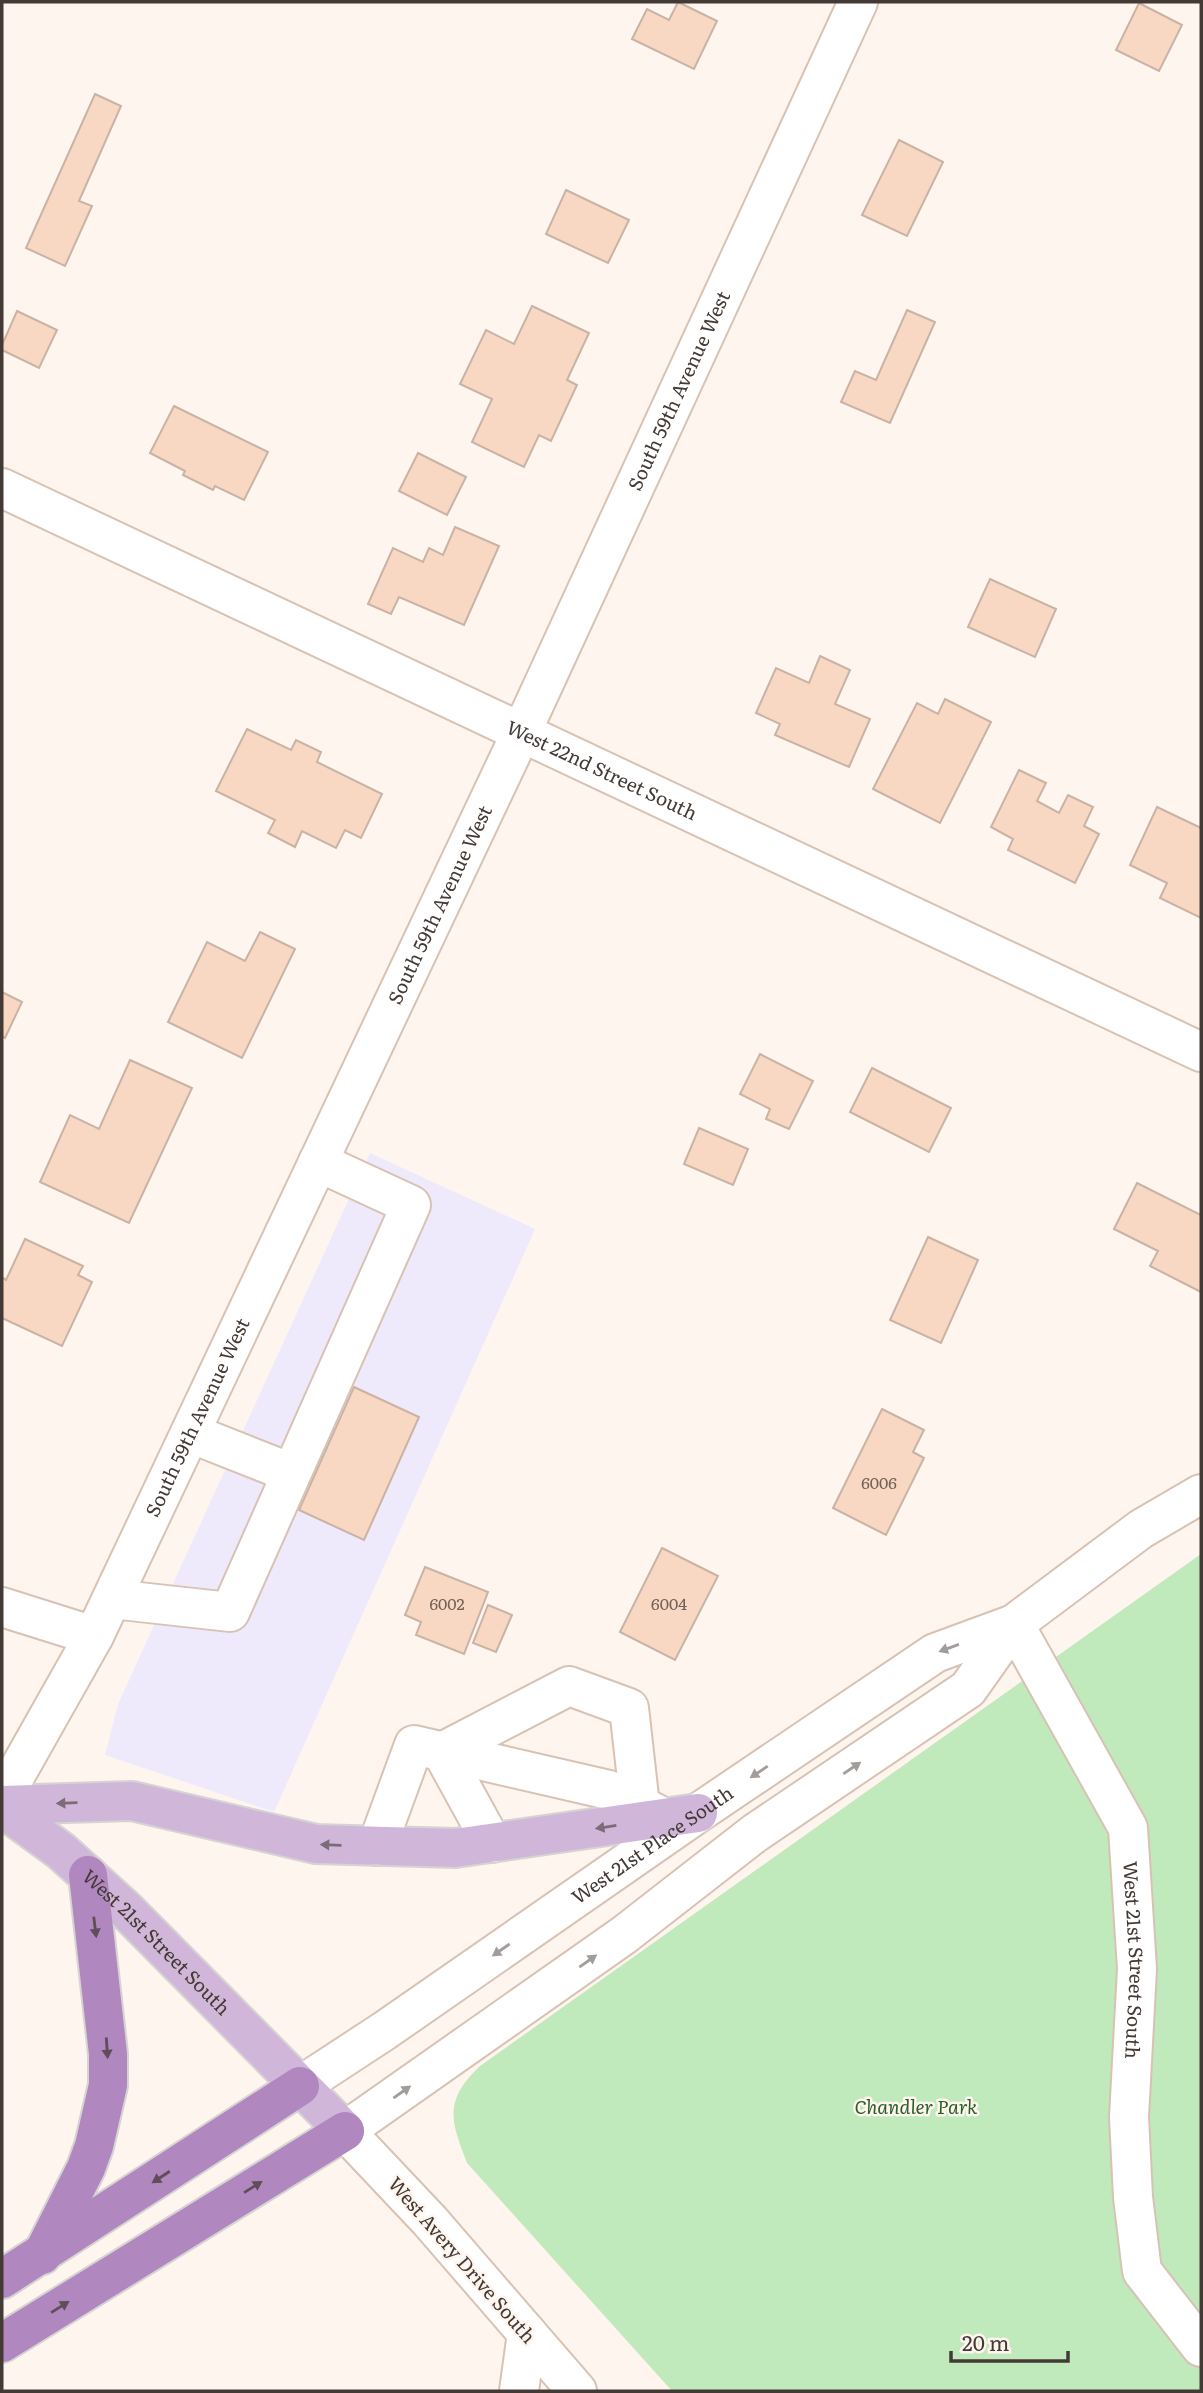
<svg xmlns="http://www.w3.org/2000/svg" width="1203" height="2393" font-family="Literata,serif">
  <rect width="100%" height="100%" fill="#fff5ef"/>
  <!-- industrial -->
  <path fill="#eeeafc" d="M370,1153L535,1229L274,1812L105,1755L118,1704Z"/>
  <!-- green -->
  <path fill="#c0e9bc" d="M1201,1554V2391H672L467,2163C450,2120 444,2100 480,2066Z"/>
  <!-- building -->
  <g fill="#f8d7c3" stroke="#c9b3a4" stroke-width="2">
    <path d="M678,2L717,21L694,69L632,39L647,9L669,20Z"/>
    <path d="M1139,3L1182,25L1159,71L1116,50Z"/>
    <path d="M95,94L121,106L79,201L92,206L65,266L26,248Z"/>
    <path d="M899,140L943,162L907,236L862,215Z"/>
    <path d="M566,190L629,220L608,263L546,234Z"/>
    <path d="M532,306L589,333L567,380L577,385L551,441L539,435L524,467L472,442L492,399L460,384L486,330L514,344Z"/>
    <path d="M907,310L935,322L890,423L841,402L855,371L876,380Z"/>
    <path d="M17,311L57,330L39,368L2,350V345Z"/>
    <path d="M174,406L268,452L244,500L215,486L213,490L183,475L185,471L150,453Z"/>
    <path d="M418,453L466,477L447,515L399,491Z"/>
    <path d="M455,527L499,546L464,625L399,597L391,614L368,604L393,548L423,562L429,548L443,555Z"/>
    <path d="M990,579L1056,609L1035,657L968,627Z"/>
    <path d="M820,656L850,670L835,704L870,719L849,767L775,735L780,724L756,713L776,668L809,683Z"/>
    <path d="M945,699L991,722L940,823L873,789L917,703L938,714Z"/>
    <path d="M247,729L291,750L296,740L321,752L317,762L382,794L361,838L345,830L336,848L302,831L295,847L268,833L275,820L216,791Z"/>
    <path d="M1019,770L1046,783L1037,801L1059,813L1068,795L1093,807L1084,826L1099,834L1075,883L1008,850L1013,839L991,827Z"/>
    <path d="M1157,807L1201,828V918L1160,898L1167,883L1130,865Z"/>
    <path d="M260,932L295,949L242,1058L168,1022L207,942L245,961Z"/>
    <path d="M2,992L22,1002L5,1038L2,1036Z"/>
    <path d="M760,1054L813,1081L789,1129L766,1119L770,1109L740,1094Z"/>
    <path d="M130,1060L192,1088L129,1223L40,1182L70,1115L99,1129Z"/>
    <path d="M872,1068L951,1108L929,1152L850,1112Z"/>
    <path d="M699,1128L748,1149L733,1185L684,1164Z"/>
    <path d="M1137,1183L1201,1215V1292L1150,1266L1158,1251L1114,1229Z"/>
    <path d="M928,1237L978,1260L941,1343L890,1320Z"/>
    <path d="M25,1239L83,1266L78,1275L92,1282L62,1346L2,1318V1277L6,1280Z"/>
    <path d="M354,1387L419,1417L364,1540L299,1510Z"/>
    <path d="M882,1409L924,1430L913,1452L924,1458L886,1535L833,1508Z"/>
    <path d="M662,1548L718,1576L675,1660L620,1632Z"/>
    <path d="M425,1567L488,1592L464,1654L416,1635L421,1622L405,1615Z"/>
    <path d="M488,1605L512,1615L496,1652L473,1643Z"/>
  </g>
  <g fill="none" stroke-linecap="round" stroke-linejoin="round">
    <!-- minor casing -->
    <g stroke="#d8c2b3" stroke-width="42">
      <g id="minor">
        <path id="s1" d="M2,488L1201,1052"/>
        <path d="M190,1433L291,1473"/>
        <path d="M112,1599L230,1612L411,1205L318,1162"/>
        <path d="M2,1607L94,1636"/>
        <path id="s2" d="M1014,1624L1128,1828L1137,1969L1129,2117L1133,2197L1142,2271L1201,2347"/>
        <path id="s3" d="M2,1799L94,1636L522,731L858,2"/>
        <path d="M492,1843L442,1752L569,1686L629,1708L640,1806"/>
        <path d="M377,1846L414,1745L609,1790L657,1814"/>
        <path id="s4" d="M300,2086L384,2031L698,1813L935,1653L1014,1624L1141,1529L1201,1494"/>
        <path d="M519,2391L527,2333"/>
        <path d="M577,2391L430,2221L345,2131L624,1935L755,1833L968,1689L1014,1624"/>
      </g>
    </g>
    <!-- major casing -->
    <g stroke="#d6d4d3" stroke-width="42">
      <g id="major">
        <path d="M2,1805L132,1801L316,1844L455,1848L698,1813"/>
        <path id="s5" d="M2,1808L61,1851L125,1909L345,2131"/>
      </g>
    </g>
    <!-- highway casing -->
    <g stroke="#d6d4d3" stroke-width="42">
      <g id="highway">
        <path d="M42,2255L86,2168L94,2146L108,2085V2054L88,1875"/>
        <path d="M2,2279L300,2086"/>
        <path d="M2,2343L345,2131"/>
      </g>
    </g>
    <!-- minor -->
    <use href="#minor" stroke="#fff" stroke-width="38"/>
    <!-- major -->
    <use href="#major" stroke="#d0b7d9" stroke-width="38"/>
    <!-- highway -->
    <use href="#highway" stroke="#b187bf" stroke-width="38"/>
  </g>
  <!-- one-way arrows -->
  <defs><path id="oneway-solid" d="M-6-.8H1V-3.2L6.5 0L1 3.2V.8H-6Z" transform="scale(1.75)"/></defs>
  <g fill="#a29c9a">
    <use href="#oneway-solid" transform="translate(949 1648) rotate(160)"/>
    <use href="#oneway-solid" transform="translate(852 1768) rotate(-34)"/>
    <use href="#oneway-solid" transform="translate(759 1772) rotate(146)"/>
    <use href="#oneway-solid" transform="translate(501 1950) rotate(145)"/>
    <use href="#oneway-solid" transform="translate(588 1961) rotate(-35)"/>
    <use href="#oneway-solid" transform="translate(402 2092) rotate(-35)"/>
  </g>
  <g fill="#7c6c77">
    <use href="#oneway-solid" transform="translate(67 1803) rotate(178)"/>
    <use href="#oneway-solid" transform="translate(606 1827) rotate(171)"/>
    <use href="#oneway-solid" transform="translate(331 1845) rotate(-178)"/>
  </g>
  <g fill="#5f4d58">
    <use href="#oneway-solid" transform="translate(95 1927) rotate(83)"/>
    <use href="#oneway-solid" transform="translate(107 2048) rotate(86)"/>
    <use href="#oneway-solid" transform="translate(161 2177) rotate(147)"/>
    <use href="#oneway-solid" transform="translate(253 2187) rotate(-32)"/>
    <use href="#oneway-solid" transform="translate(60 2307) rotate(-32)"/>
  </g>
  <g text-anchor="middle" stroke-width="5" stroke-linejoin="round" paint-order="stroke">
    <!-- number labels -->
    <g font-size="16" fill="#716158">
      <text x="879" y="1489">6006</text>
      <text x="447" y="1610">6002</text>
      <text x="669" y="1610">6004</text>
    </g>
    <!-- street labels -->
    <g font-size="19" fill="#443a35" stroke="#fff5ef">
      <text dy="7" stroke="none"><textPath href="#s3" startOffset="1563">South 59th Avenue West</textPath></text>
      <text dy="7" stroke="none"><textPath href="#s1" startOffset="663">West 22nd Street South</textPath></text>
      <text dy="7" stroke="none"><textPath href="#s3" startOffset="996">South 59th Avenue West</textPath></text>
      <text dy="7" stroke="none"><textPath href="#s3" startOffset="429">South 59th Avenue West</textPath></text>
      <text dy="7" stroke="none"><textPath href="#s4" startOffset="427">West 21st Place South</textPath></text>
      <text dy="7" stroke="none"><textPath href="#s5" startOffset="205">West 21st Street South</textPath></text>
      <text dy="7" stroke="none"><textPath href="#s2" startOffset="366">West 21st Street South</textPath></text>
      <text transform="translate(462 2260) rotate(49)" y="7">West Avery Drive South</text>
    </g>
    <!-- park labels -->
    <g font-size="19" font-style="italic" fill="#2a6026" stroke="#fff5ef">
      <text x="916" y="2114">Chandler Park</text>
    </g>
  </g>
  <!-- border -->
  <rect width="1203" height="2393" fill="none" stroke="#443a35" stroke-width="7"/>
  <!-- scale -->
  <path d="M951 2351v10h117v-10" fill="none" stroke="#443a35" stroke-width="3.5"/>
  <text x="962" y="2351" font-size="21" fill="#443a35" stroke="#fff5ef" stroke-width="5" paint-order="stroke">20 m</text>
</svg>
